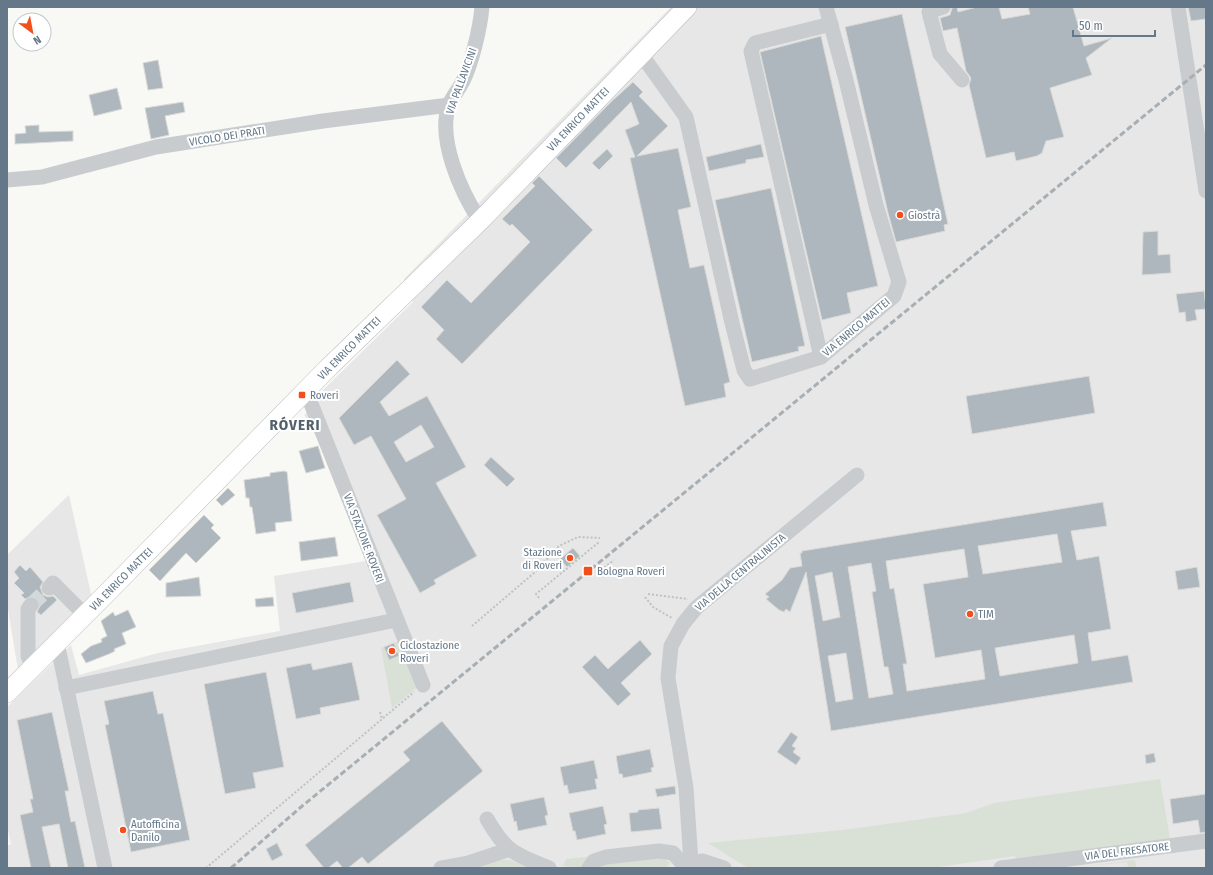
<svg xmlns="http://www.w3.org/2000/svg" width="1213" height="875" font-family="'Fira Sans Condensed',sans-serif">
  <rect width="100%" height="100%" fill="#f8f8f5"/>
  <!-- built -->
  <g fill="#e6e7e6">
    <path d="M671,7H1206V868H7V846L11,844L7,826V707L71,645L79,675L158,653L280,631L274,576L366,561L319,444L310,422L304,415L319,402L322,391L413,302L404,279Z"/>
    <path d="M69,495L91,594L93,597L18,670L7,603V555Z"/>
  </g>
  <!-- green -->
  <g fill="#d9e1d6">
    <path d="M398,641L416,688L392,708L381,648L384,647L390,660L399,656L394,643Z"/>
    <path d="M1160,779L1170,839L1016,860L1015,856L931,868H748L708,843L843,830L966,813L994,803Z"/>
    <path d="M593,856L584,868L563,866L566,859Z"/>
    <path d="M663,858L670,863L666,868H595L597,863Z"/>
    <path d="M497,860H510L529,868H461Z"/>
    <path d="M1134,860L1136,864L1135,868H1128L1127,862L1073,868Z"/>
  </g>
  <!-- building -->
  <g fill="#aeb7bd" stroke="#dadad7" fill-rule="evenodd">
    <path d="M957,7L958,12L977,7H999L1002,19L1030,14L1028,7H1073L1084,46L1112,38L1086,58L1092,75L1050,88L1064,137L1046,141L1042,153L1037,156L1016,161L1014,152L986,158L969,85L971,78L966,71L957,28L943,31L940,18L950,15L952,8Z"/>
    <path d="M1188,7H1206V19L1191,21Z"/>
    <path d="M902,14L948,224L944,225L945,231L896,242L888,213L845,27Z"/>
    <path d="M821,36L878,286L847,293L851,313L822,320L760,52Z"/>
    <path d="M158,60L163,88L148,90L143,63Z"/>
    <path d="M633,82L643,92L639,96L668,126L637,156L678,148L691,207L678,210L690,268L704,265L730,382L724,384L726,397L685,406L630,158L635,157L625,130L639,124L631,102L566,168L556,158L612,101Z"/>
    <path d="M117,88L122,109L94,116L89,95Z"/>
    <path d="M183,102L185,112L165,116L169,135L151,139L145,108Z"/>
    <path d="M39,125V132L73,131V141L15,144V134L26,133L25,126Z"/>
    <path d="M761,144L764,157L746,160V163L709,171L706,157Z"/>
    <path d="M607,149L613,156L599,170L592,163Z"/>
    <path d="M539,176L593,230L462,364L436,339L444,330L421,307L447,280L471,303L530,242L512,224L510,226L502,219L535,186L532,183Z"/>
    <path d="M771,188L805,346L798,347L799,351L752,362L715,200Z"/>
    <path d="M1158,231V255L1170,254L1171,273L1142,275L1143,232Z"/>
    <path d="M1204,291L1206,309L1195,310L1197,320L1186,322L1185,312L1179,313L1176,294Z"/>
    <path d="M397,360L410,374L380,402L389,416L427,396L466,467L436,483L477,556L434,580L436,584L420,593L377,515L406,499L371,436L354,445L339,418ZM421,425L434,447L406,462L394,442Z"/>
    <path d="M1089,376L1095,413L972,434L966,396Z"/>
    <path d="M318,446L325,468L306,473L299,451Z"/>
    <path d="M491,457L515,479L507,487L484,465Z"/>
    <path d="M284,471L287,472L292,521L275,523L276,531L256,534L252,507H250L249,498H246L244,480L270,476V473Z"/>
    <path d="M228,488L235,495L222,506L216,500Z"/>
    <path d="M1103,502L1107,526L1071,531L1077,560L1099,556L1111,629L1088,633L1092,661L1128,655L1133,682L831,731L806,572L790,612L786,609L784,612L779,610L766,599L769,597L765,594L782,580L790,568L802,566L800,553H802V551ZM1057,534L1062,562L983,574L978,546ZM964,549L968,577L923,584L935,658L981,650L985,679L907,691L903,664H907L894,588L890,589L886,561ZM871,563L876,591L872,592L884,667H888L893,694L869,698L848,567ZM832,572L840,617L823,621L815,576ZM1074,635L1078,663L1000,676L995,648ZM846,653L853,699L836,702L828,656Z"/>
    <path d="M204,515L214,525L211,528L221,538L196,563L186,553L160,581L149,570Z"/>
    <path d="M335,537L338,556L301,561L299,542Z"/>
    <path d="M573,548L580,556L567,567L560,559Z"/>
    <path d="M20,565L26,571L30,567L43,582L40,587L43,595L48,597L53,596L57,600L41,615L37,612L40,606L37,598L32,596L25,599L21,595L24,593L14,583L19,578L14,572Z"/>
    <path d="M1197,567L1200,587L1178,590L1175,571Z"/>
    <path d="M199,577L201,596L166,597V583Z"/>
    <path d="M350,582L354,602L296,613L292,593Z"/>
    <path d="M273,597L274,606L256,607L255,599Z"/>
    <path d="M128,610L136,627L122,633L126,644L114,649L115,651L109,654L86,663L81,654L91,646L102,642L101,639L107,636L101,621L113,612L115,616Z"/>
    <path d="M640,640L652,654L621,683L631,694L618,706L582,667L595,655L608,669Z"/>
    <path d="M394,643L399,656L389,660L384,647Z"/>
    <path d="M352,662L360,700L320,708L321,714L296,719L286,668L311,663L313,670Z"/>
    <path d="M266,672L284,767L253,773L256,788L225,794L204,684Z"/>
    <path d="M153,691L158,714L163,713L190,840L131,852L105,725L109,724L104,701Z"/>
    <path d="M52,712L69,791H65L71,822L75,821L85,868H68L59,824L42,827L51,868H31L20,815L33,812L30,799H33L17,720Z"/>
    <path d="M442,721L483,771L368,864L362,857L348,868H343L337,861L328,868H324L305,845L410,760L403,752Z"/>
    <path d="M791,732L798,737L792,746L796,748L793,752L801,758L796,765L777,752Z"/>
    <path d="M650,749L654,767L651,768L652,772L623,778L622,774H619L616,756Z"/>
    <path d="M1154,753L1156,762L1146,764L1145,755Z"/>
    <path d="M594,760L598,779H595L597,789L569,794L567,785L564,786L560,767Z"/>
    <path d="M675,786L676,794L657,797L655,789Z"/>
    <path d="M1206,794V832L1200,833L1198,820L1173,824L1170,799Z"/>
    <path d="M544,797L548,815L545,816L547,825L518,831L516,821L514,822L510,804Z"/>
    <path d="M603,806L607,824L604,825L606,834L577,840L575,831H573L569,813Z"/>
    <path d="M659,808L662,829L631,832L629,813L638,812V810Z"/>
    <path d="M277,843L283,855L272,861L266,849Z"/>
  </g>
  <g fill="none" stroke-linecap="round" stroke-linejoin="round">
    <!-- minor-tunnel -->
    <path stroke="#d3d8da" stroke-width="15" stroke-dasharray="15 8" stroke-linecap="butt" d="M31,605L49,588"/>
    <!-- major casing -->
    <g stroke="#bbbfc3" stroke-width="20">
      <path id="major" d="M7,693L101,599L329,367L480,221L687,7"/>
    </g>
    <!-- path -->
    <g stroke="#bfc2c4" stroke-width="2" stroke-dasharray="2 2" stroke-linecap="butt">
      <path d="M601,570L614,560"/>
      <path d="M648,594L688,599"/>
      <path d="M645,597L653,607L672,618"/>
      <path d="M539,598L536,594L599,542"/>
      <path d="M472,626L534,573L559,546L578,537L600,538"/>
      <path d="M380,712L382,719"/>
      <path d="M206,868L414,692"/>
    </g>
    <!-- minor -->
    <g stroke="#c8cccf" stroke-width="15">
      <path d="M943,7L929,12L940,54L962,80"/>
      <path d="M1178,7L1206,191"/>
      <path d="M641,54L686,117L732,323L744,370L750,379L821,357L894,296L899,282L876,205L846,80L826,7"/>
      <path d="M7,180L42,177L156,147L323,121L449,105"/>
      <path d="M480,221C461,192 437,139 449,105C452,97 459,89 463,81C472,62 480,29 482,7"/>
      <path d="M821,357L751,51L755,43L831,24"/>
      <path d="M306,391L423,685"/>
      <path d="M49,588L53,583L85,615"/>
      <path d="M31,605L28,609V656L33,668"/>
      <path d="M57,643L105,868"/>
      <path d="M66,688L396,620"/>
      <path d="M487,819C506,852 514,854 549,868"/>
      <path d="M691,862L686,788L668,678L671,646L683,624L696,608L857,475"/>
      <path d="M682,864L703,861L724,868"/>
      <path d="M441,868L468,863L510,849"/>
      <path d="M589,868L594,861L606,857L659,851L673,853L683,864"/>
      <path d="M1001,868L1206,841"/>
    </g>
    <!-- major -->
    <use href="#major" stroke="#fff" stroke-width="19"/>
    <!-- rail -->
    <path stroke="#a7aeb4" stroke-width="3" stroke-dasharray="6 3" stroke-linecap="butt" d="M231,868L301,807L1206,65"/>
  </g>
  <!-- markers -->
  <g fill="#f24f1b" stroke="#fff" stroke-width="1.5">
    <circle cx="900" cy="215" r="4"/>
    <rect x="298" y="391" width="8" height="8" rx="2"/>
    <circle cx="570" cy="558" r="4"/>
    <rect x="583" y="566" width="10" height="10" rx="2"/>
    <circle cx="970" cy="614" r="4"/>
    <circle cx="392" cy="651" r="4"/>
    <circle cx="123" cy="830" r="4"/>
  </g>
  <g text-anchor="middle" stroke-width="4" stroke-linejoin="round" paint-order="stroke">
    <!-- street labels -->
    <g font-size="11" fill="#647889" stroke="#fff">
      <text transform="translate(461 81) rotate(-70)" y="4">VIA PALLAVICINI</text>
      <text transform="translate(578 119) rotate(-46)" y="4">VIA ENRICO MATTEI</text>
      <text transform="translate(227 136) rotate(-9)" y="4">VICOLO DEI PRATI</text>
      <text transform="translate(856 327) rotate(-40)" y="4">VIA ENRICO MATTEI</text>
      <text transform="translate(349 348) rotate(-45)" y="4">VIA ENRICO MATTEI</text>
      <text transform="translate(364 538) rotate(69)" y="4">VIA STAZIONE ROVERI</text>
      <text transform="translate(740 572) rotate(-40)" y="4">VIA DELLA CENTRALINISTA</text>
      <text transform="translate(121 579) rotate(-45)" y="4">VIA ENRICO MATTEI</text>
      <text transform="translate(1127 851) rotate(-7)" y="4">VIA DEL FRESATORE</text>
    </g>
    <!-- poi labels -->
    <g font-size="11" fill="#647889" stroke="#fff" text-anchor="start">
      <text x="908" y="219">Giostrà</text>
      <text x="310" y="399">Roveri</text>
      <text x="562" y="556" text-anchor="end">Stazione<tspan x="562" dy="13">di Roveri</tspan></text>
      <text x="597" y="575">Bologna Roveri</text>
      <text x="978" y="618">TIM</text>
      <text x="400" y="649">Ciclostazione<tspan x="400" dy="13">Roveri</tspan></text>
      <text x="131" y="828">Autofficina<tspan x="131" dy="13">Danilo</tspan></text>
    </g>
    <!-- district labels -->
    <g font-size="15" font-weight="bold" letter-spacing="1" fill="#53616d" stroke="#fff">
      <text x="295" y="430">RÓVERI</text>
    </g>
  </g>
  <!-- border -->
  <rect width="1213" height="875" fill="none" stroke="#647889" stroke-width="16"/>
  <!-- north arrow -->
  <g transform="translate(32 32) rotate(148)"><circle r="19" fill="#ffffff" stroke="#c1c9d0"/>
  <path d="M0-3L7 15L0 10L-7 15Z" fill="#f24f1b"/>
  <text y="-6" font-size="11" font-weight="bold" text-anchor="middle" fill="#647889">N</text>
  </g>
  <!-- scale -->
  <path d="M1073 30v6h82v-6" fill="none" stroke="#647889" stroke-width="2"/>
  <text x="1079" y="30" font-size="12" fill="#647889" stroke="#ffffff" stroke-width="3" paint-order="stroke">50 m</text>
</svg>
